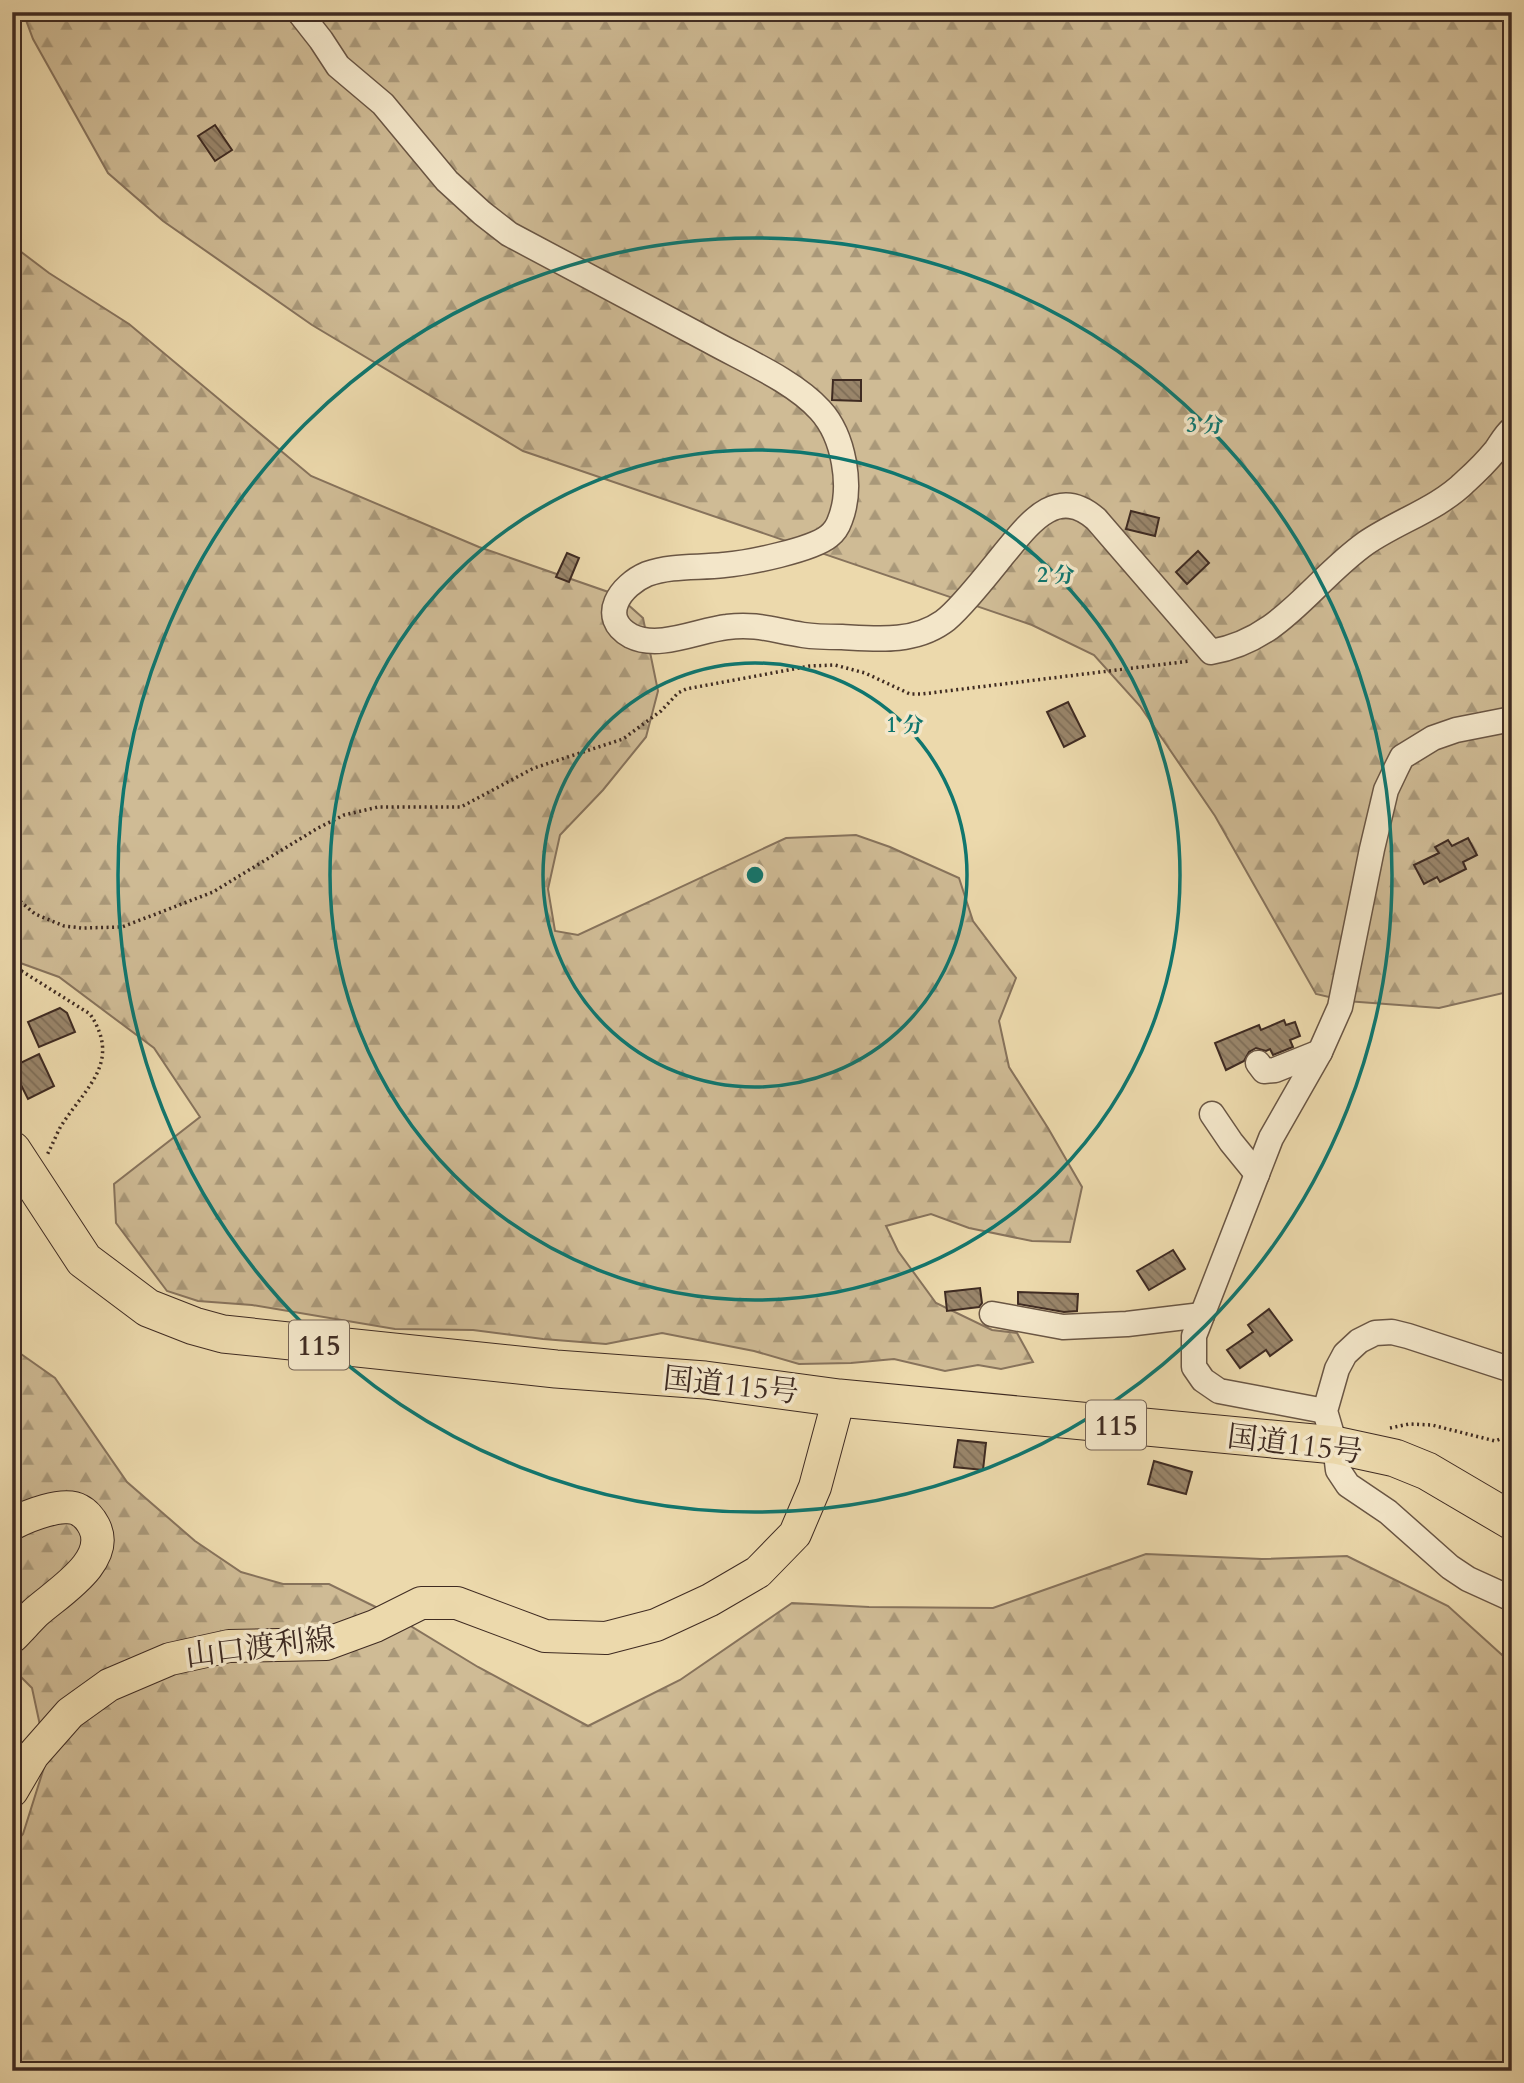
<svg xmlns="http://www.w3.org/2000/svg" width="1524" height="2083" font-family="Cardo,'Noto Serif JP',serif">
  <defs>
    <pattern id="forest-firs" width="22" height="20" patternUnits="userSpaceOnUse" patternTransform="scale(1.75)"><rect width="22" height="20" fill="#cfbb95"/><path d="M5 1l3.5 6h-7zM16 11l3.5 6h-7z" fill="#a99879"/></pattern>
    <pattern id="building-back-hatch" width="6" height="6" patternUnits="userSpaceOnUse" patternTransform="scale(1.75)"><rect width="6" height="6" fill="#99856a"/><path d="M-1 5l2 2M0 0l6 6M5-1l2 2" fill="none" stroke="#7e6d57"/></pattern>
  </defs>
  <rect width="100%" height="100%" fill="#ecd9ac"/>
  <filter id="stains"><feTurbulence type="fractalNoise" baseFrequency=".00286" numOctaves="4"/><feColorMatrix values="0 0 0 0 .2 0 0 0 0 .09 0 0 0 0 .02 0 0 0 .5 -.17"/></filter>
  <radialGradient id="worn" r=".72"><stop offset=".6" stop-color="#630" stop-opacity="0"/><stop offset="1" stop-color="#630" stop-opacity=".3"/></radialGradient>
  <!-- forest -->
  <g fill="url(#forest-firs)" stroke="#87735c" stroke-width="2">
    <path d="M23,12H1512V991L1439,1008L1346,1001L1316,994L1215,816L1140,706L1094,655L1032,625L523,451L312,325L163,221L108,173L33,39Z"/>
    <path d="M12,245L49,273L129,324L311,476L479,547L617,595L643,618L658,691L646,737L603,790L560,835L548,889L555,931L578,935L786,838L856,835L890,847L959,878L973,921L1016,978L999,1021L1009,1067L1048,1128L1082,1187L1070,1242L1032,1241L969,1228L931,1214L886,1226L898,1251L936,1303L992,1330L1017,1333L1033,1362L1001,1369L978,1365L945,1371L894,1359L851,1363L799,1364L754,1351L662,1333L606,1344L543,1339L473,1330L395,1329L252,1305L198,1301L167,1291L116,1223L114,1184L200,1117L154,1048L59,977L12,960Z"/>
    <path d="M21,1354L55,1378L127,1482L195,1541L241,1572L283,1584H329L394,1616L478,1667L588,1726L680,1680L792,1603L869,1607L993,1608L1146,1554L1262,1559L1347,1556L1448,1606L1512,1664V2071H12V1846L23,1834L47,1758L32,1688L12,1668V1355Z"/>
  </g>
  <!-- building -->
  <g fill="url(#building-back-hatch)" stroke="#3f2b22" stroke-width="2">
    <path d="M215,125L232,150L215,161L198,136Z"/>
    <path d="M833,380H861V401L832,400Z"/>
    <path d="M1131,511L1159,518L1155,536L1126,529Z"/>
    <path d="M1198,551L1209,563L1187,584L1176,572Z"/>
    <path d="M567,553L579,558L569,582L556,577Z"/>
    <path d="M1068,702L1085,736L1064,747L1047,712Z"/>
    <path d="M1468,838L1477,855L1463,862L1466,869L1440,882L1437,877L1424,884L1414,865L1439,853L1435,847L1448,840L1452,846Z"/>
    <path d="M60,1008L67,1013L75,1032L39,1047L28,1022Z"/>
    <path d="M1284,1020L1286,1025L1295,1022L1300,1036L1290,1040L1293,1047L1273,1055L1270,1049L1266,1051L1256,1048L1249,1052L1244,1061L1226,1070L1215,1043L1259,1025L1261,1030Z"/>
    <path d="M39,1054L54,1086L28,1099L12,1067Z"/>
    <path d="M1173,1250L1185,1269L1149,1290L1137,1271Z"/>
    <path d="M980,1288L982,1303L979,1307L947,1311L945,1292Z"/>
    <path d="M1018,1292L1078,1294L1077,1311L1064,1312L1018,1304Z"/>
    <path d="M1269,1309L1292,1340L1270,1356L1266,1350L1240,1368L1227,1350L1253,1332L1248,1325Z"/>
    <path d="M958,1440L986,1443L983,1470L954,1467Z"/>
    <path d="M1154,1461L1192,1472L1186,1494L1148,1484Z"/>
  </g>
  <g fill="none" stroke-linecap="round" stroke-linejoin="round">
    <!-- minor casing -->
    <g stroke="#6a5644" stroke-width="27">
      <g id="minor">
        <path d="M299,12L321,40L338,66L383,104L447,181L482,213L509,234C576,270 643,306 710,341C744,360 794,381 820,410C844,436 853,487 840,520C838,526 834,532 829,536C812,550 748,563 724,565C698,568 672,565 647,574C621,585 597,617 631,636C659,650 699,630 727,627C757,623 775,631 803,635C816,637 830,637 842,637C877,639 913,643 943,622C959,611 990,571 1003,555C1028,525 1056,484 1096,519L1211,652C1282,640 1311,582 1366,543C1398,521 1438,509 1466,481C1476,472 1487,461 1496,450C1501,443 1505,435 1512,429"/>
        <path d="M1258,1063L1264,1071L1275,1070L1320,1052"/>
        <path d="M1212,1114L1231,1142L1257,1174"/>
        <path d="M992,1314L1063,1327L1127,1324L1202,1315"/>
        <path d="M1512,1370L1408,1336L1392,1332L1375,1333L1359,1341L1345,1354L1337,1369L1325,1411L1335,1445L1338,1470L1348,1485L1388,1512L1450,1567L1468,1579L1512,1599"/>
        <path d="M1325,1411L1219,1391L1203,1380L1194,1367V1336L1271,1138L1320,1052L1340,1007L1372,849L1386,790L1396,769L1402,757L1433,738L1456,730L1512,719"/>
      </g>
    </g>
    <!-- major casing -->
    <g stroke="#3f2b22" stroke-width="34">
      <g id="major">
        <path d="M12,1524C27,1516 64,1501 79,1510C85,1513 91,1520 94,1526C112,1561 57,1593 35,1613C27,1621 20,1629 12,1637"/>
        <path d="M12,1791L33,1755L70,1713L109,1685L170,1659L229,1646L326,1644L375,1626L421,1603H457L545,1636L606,1638L656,1625L710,1600L758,1572L795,1534L815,1487L839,1398"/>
      </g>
    </g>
    <!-- highway casing -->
    <g stroke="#3f2b22" stroke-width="39">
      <path id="highway" d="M12,1150L84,1260L148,1308L194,1326L223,1334L556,1369L705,1380L839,1398L1335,1445L1395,1458L1427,1471L1512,1521"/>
    </g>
    <!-- path -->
    <g stroke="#3f2b22" stroke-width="3.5" stroke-dasharray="2 3.5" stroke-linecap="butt">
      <path d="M12,887L21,902L35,914L64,926L82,928L122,927L213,892L318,828L344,815L378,807H461L534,768L623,739L661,711L678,693L686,689L810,666L835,665L865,673L910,694H922L1190,661"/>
      <path d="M12,965L90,1014C122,1062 86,1087 61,1126C56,1135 52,1146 47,1155"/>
      <path d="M1390,1428L1409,1424L1432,1425L1495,1441L1506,1437L1512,1427"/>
    </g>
    <!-- minor -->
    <use href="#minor" stroke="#f3e6c9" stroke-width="24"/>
    <!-- major -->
    <use href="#major" stroke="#ecd9ac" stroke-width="32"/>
    <!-- highway -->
    <use href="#highway" stroke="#ecd9ac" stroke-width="37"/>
  </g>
  <!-- distance rings -->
  <g fill="none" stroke="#0f766e" stroke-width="3.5">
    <circle cx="755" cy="875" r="212"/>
    <circle cx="755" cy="875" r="425"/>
    <circle cx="755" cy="875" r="637"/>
  </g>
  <g text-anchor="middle" stroke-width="7" stroke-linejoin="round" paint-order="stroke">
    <!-- shield labels -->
    <g fill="#f3e6c9" stroke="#756354" stroke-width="2">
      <rect x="289" y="1320.5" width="60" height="49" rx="5"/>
      <rect x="1086" y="1400.5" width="60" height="49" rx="5"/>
    </g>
    <g font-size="28" font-weight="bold" fill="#3f2b22">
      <text x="319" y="1355">115</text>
      <text x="1116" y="1435">115</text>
    </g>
    <!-- street labels -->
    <g font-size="30" fill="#3f2b22" stroke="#f3e6c9">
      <text transform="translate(731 1385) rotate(6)" y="10">国道115号</text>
      <text transform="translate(1295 1444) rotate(7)" y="10">国道115号</text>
      <text transform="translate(260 1647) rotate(-7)" y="10">山口渡利線</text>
    </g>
  </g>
  <circle cx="755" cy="875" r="10" fill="#0f766e" stroke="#f3e6c9" stroke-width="3.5"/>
  <g font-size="21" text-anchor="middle" font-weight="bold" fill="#0f766e" stroke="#f3e6c9" stroke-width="7" stroke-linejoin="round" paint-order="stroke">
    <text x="1205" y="432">3 分</text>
    <text x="1056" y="582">2 分</text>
    <text x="905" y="732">1 分</text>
  </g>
  <!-- margin -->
  <rect width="1524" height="2083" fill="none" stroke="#ecd9ac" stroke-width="42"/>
  <rect x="14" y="14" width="1496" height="2055" fill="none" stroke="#3f2b22" stroke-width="3.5"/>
  <rect x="21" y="21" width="1482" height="2041" fill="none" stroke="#3f2b22" stroke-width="2"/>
  <rect width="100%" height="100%" filter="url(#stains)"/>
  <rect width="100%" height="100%" fill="url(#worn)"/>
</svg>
